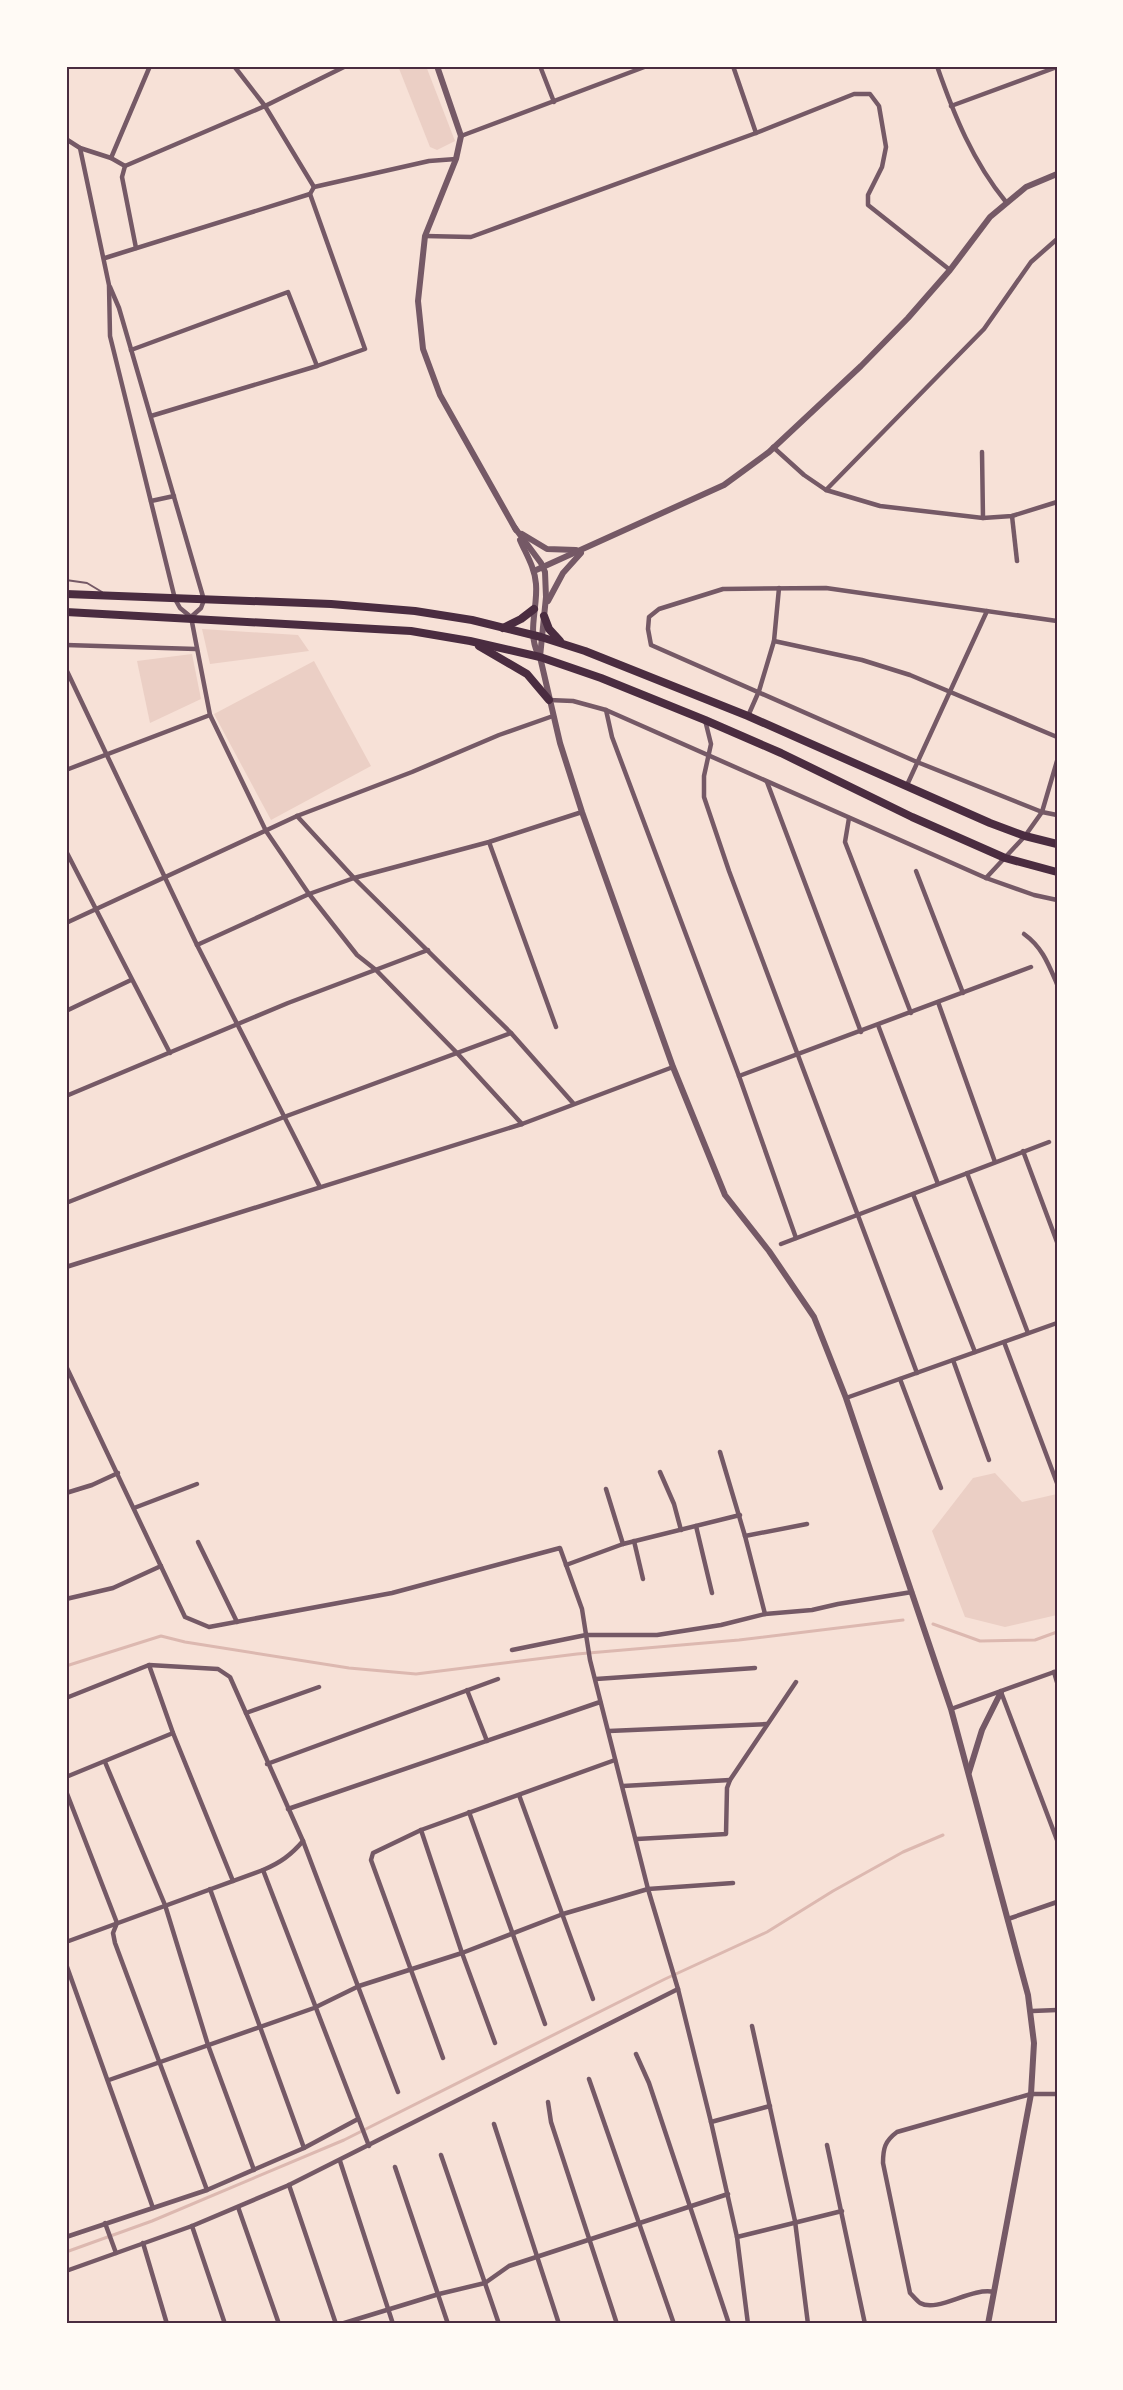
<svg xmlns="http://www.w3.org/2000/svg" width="1123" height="2390" font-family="'Fira Sans',sans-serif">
  <rect width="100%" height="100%" fill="#f7e1d7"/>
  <!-- green -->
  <g fill="#ebcfc5">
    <path d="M398,66H426L455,141L437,150L430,147Z"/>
    <path d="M202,629L298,635L309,651L210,664Z"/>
    <path d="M192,654L201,699L150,723L137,661Z"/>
    <path d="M314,661L371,766L271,820L214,714Z"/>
    <path d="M995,1473L1022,1502L1057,1494V1615L1005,1627L965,1617L932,1531L973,1478Z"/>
  </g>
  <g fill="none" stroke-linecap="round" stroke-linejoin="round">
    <!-- stream -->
    <g stroke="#dcb8b0" stroke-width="3">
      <path d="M933,1624L980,1641L1035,1640L1057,1632"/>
      <path d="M66,1666L161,1636L185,1642L349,1668L416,1674L577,1654L739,1640L903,1620"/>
      <path d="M66,2252L152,2221L344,2140L665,1979L767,1932L833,1891L903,1852L943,1835"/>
    </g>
    <!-- service -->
    <path stroke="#755966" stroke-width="2" d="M66,580L87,583L102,592"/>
    <!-- minor -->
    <g stroke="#755966" stroke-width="4.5">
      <path d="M234,66L265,106L314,187"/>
      <path d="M540,66L554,102"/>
      <path d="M733,66L756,133"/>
      <path d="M937,66C954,115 973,162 1006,202"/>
      <path d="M951,106L1057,67"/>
      <path d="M461,136L647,66"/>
      <path d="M66,139L80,148L109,285L110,336L175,599L180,608L191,617"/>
      <path d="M80,148L111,158L125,166L265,106L346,66"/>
      <path d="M111,158L150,66"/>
      <path d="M125,166L122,177L136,248"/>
      <path d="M314,187L429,161L456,159"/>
      <path d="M425,236L471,237L756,133L854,94H870L879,106L886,147L882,167L868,195V205L950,270"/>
      <path d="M105,258L310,194"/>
      <path d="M110,287L119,308L204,600L201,608L191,617"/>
      <path d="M131,350L288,292L317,366"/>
      <path d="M151,416L317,366L365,349L310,194L314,187"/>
      <path d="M773,447L804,475L826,490L880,506L983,518L1012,516L1057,502"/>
      <path d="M982,452L983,518"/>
      <path d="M826,490L984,329L1031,262L1056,240"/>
      <path d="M151,501L174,496"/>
      <path d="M1012,516L1017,561"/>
      <path d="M191,617L210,715L266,831L309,894L357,955L376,970L457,1053L522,1124"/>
      <path d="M1057,621L826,588L723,589L659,609L649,617L648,629L651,645L917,762L1042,812L1057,815"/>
      <path d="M774,641L862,660L910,675L1057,737"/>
      <path d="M66,645L196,649"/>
      <path d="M66,669L197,945L320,1187"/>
      <path d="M549,700L573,701L606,710L986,878L1034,895L1057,900"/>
      <path d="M606,710L612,737L739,1076L796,1238"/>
      <path d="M748,716L759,691L774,641L779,588"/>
      <path d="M705,720L711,744L704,776V797L729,871L917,1373"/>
      <path d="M66,770L210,715"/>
      <path d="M767,782L861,1032"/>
      <path d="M907,785L987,611"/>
      <path d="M297,816L354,878L511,1033L573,1103"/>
      <path d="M849,818L845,842L911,1013"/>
      <path d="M489,842L556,1027"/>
      <path d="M66,851L170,1053"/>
      <path d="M916,871L963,993"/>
      <path d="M986,878L1025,836L1042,812L1057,761"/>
      <path d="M66,923L297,816L412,772L499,735L553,716"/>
      <path d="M1024,934C1042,947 1048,963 1057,984"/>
      <path d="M197,945L309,894L354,878L489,842L582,812"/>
      <path d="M938,1002L995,1162"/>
      <path d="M66,1011L131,980"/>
      <path d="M878,1025L938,1184"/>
      <path d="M739,1076L1031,967"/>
      <path d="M66,1096L288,1003L428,950"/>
      <path d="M1023,1151L1057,1242"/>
      <path d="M967,1173L1028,1333"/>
      <path d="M913,1194L975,1352"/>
      <path d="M66,1203L284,1117L511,1033"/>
      <path d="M781,1244L1049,1142"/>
      <path d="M66,1267L522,1124L673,1067"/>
      <path d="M1004,1342L1057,1483"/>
      <path d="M953,1360L989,1460"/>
      <path d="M66,1366L185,1617L209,1627L392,1593L560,1548L582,1609L590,1660L648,1889L678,1989L711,2122L737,2237L748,2324"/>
      <path d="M900,1379L941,1488"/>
      <path d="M846,1398L1057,1323"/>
      <path d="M720,1452L745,1536L765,1614"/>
      <path d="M660,1472L674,1504L681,1530"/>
      <path d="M606,1489L623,1544"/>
      <path d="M66,1493L92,1485L118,1473"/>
      <path d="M134,1508L197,1484"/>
      <path d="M696,1526L712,1593"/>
      <path d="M745,1536L807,1524"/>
      <path d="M634,1541L643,1579"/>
      <path d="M198,1542L237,1622"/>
      <path d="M566,1565L623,1544L740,1515"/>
      <path d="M66,1599L113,1588L161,1566"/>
      <path d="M512,1650L586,1635H657L721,1625L765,1614L812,1610L838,1604L912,1592"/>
      <path d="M149,1665L173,1733L233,1881"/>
      <path d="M1054,1672L1057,1682"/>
      <path d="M596,1679L755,1668"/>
      <path d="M467,1690L487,1741"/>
      <path d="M1001,1692L1057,1840"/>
      <path d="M66,1698L149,1665L218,1669L230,1677L303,1841L398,2092"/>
      <path d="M951,1709L1057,1671"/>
      <path d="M246,1713L319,1687"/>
      <path d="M609,1731L767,1724"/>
      <path d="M105,1762L165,1905L208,2045L254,2170"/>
      <path d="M267,1764L498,1679"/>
      <path d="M66,1777L173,1733"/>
      <path d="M623,1786L730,1780"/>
      <path d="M66,1791L117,1923L113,1933L115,1943L207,2190"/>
      <path d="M519,1795L593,1999"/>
      <path d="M288,1809L600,1702"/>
      <path d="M469,1812L545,2024"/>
      <path d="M421,1830L462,1953L495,2043"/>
      <path d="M637,1839L726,1834L727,1788L730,1780L796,1682"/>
      <path d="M263,1870L369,2146"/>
      <path d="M210,1889L304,2148"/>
      <path d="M1008,1919L1057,1902"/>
      <path d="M66,1942L263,1870C280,1863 291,1855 303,1841"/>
      <path d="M66,1964L153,2208"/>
      <path d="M1032,2011L1057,2010"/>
      <path d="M752,2026L795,2221L808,2324"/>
      <path d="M636,2054L649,2083L729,2324"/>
      <path d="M443,2058L371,1860L373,1853L421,1830L615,1760"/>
      <path d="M589,2079L674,2324"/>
      <path d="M109,2080L314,2008L359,1986L462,1953L563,1914L648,1889L733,1883"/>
      <path d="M548,2102L551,2122L617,2324"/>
      <path d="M711,2122L770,2106"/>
      <path d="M494,2124L559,2324"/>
      <path d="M827,2145L865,2324"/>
      <path d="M441,2155L499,2324"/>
      <path d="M340,2161L393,2324"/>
      <path d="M395,2167L448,2324"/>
      <path d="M289,2185L336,2324"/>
      <path d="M238,2207L279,2324"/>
      <path d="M105,2223L116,2253"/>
      <path d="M192,2226L225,2324"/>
      <path d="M66,2237L207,2190L304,2148L358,2119"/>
      <path d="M737,2237L842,2211"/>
      <path d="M143,2243L167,2324"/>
      <path d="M66,2271L192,2226L289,2185L678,1989"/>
      <path d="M994,2292C971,2287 938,2313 920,2303C917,2301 913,2296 910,2293L883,2163C883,2148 885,2141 897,2132L1031,2094H1057"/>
      <path d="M341,2324L439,2294L485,2283L509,2266L728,2194"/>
    </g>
    <!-- tertiary -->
    <g stroke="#755966" stroke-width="6">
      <path d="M437,66L461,136L456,159L425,236L418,301L423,349L440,395L516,530"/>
      <path d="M515,528L541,563L545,572L546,597L540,657L560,743L582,812L673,1067L725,1195L769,1251L814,1317L846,1398L951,1709L1028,1995L1034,2043L1031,2094L988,2324"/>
      <path d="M522,534L547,549L576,550"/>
      <path d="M520,540C526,554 535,568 536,584C538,608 527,631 538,654"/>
      <path d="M534,571L724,485L769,452L861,366L908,318L950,270L990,217L1026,187L1057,174"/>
      <path d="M548,601L563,573L581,553"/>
      <path d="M969,1772L982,1730L1001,1692"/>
    </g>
    <!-- primary -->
    <g stroke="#4a2c40" stroke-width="8">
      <path d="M66,594L331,604L415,611L472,620L541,637L585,651L748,716L990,823L1025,836L1057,844"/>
      <path d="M66,612L411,631L470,641L540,657L601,678L705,720L781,753L912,817L1005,858L1057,872"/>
      <path d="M544,616L549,629L560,641"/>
      <path d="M503,628L521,619L534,609"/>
      <path d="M479,646L527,674L549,700"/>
    </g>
  </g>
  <!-- border -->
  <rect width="1123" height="2390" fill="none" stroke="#fffaf5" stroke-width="135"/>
  <rect x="68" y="68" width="988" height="2254" fill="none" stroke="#4a2c40" stroke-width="2"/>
</svg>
